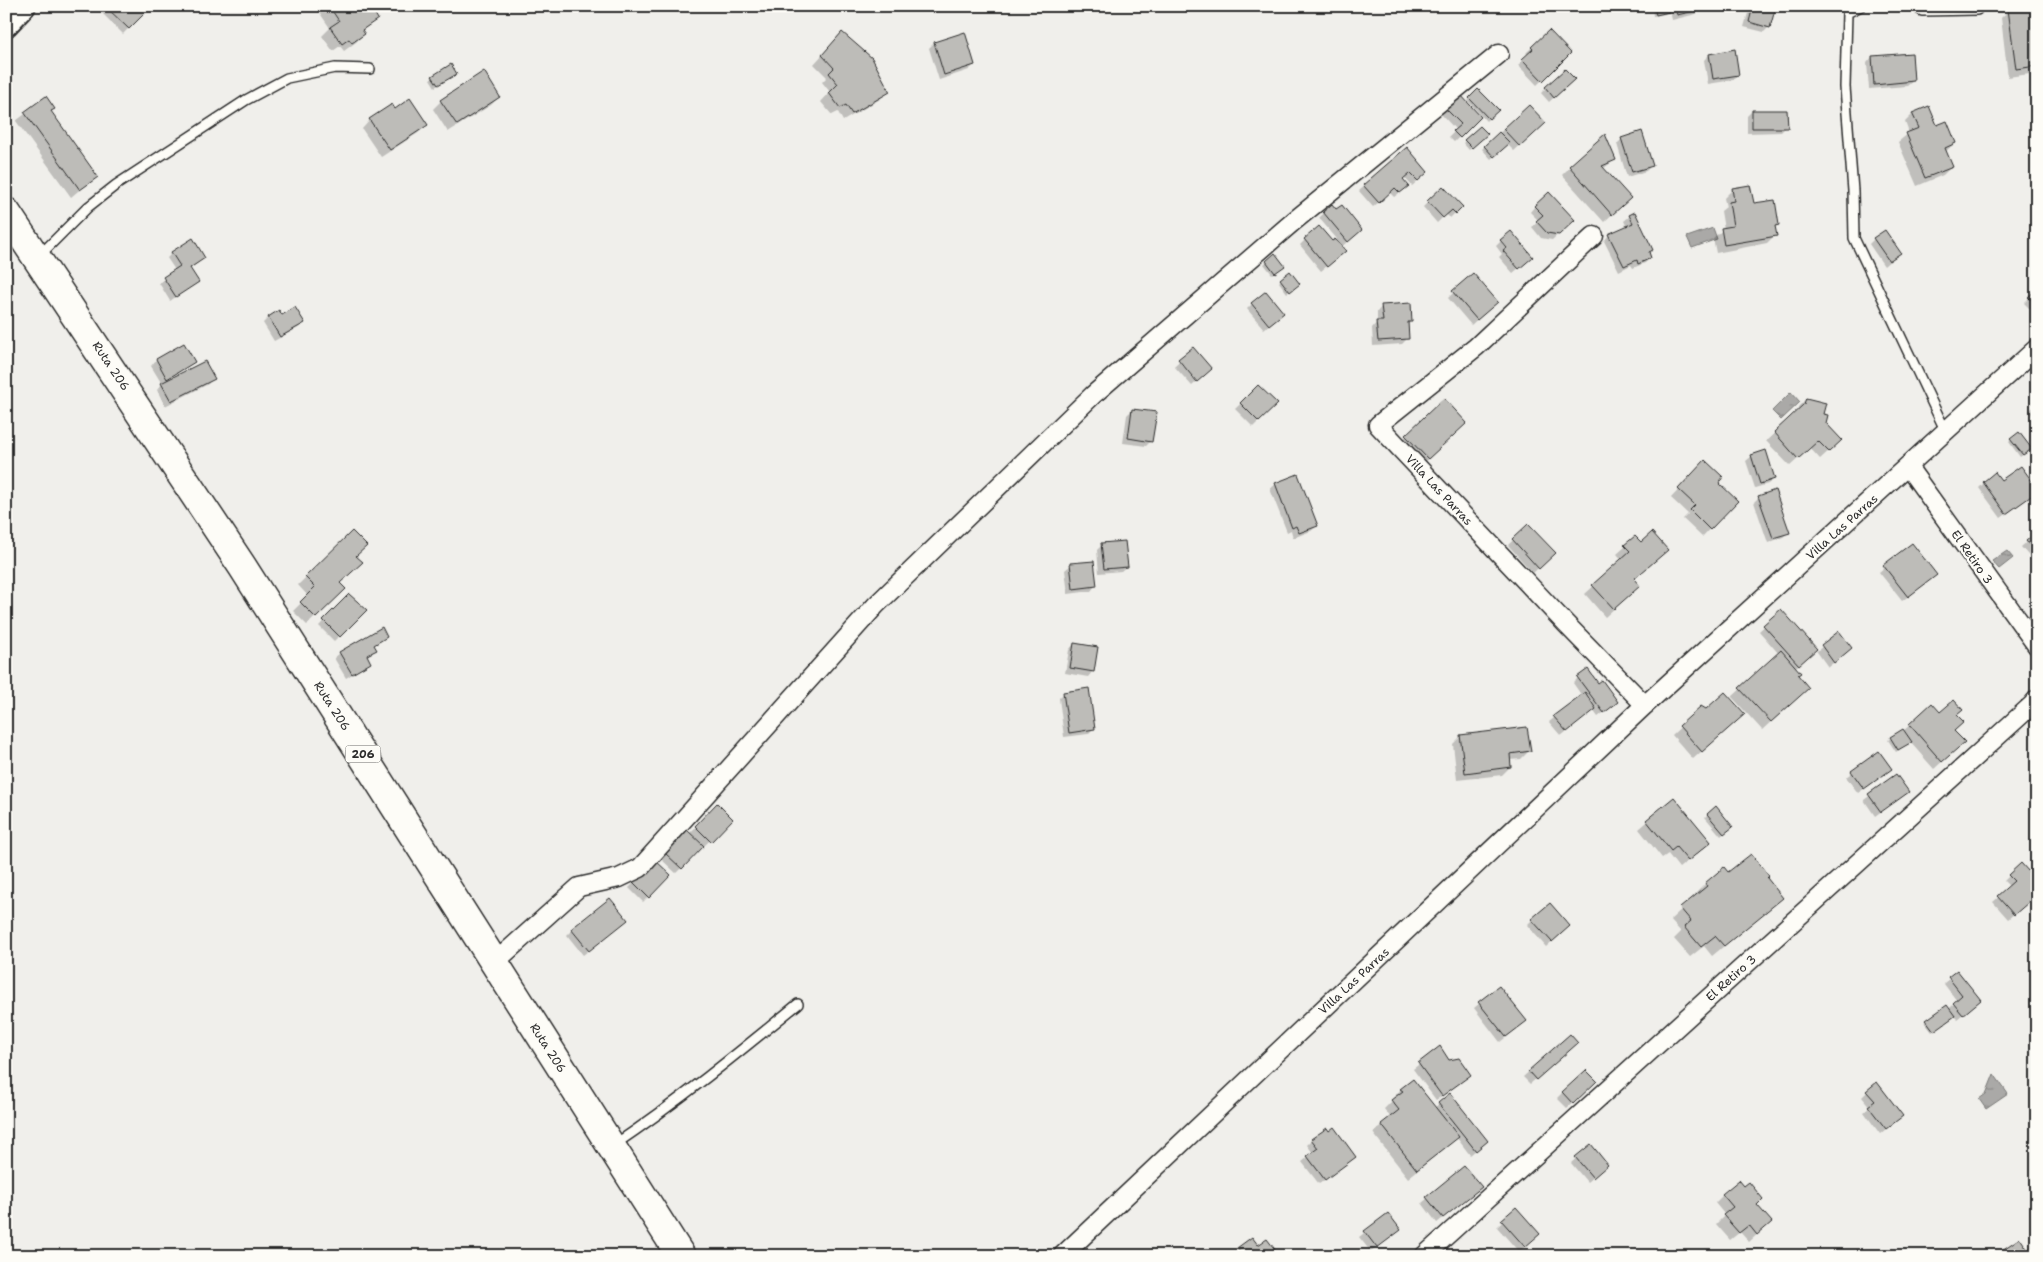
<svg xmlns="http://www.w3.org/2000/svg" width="2043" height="1262" font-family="'Shantell Sans',sans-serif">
  <defs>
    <pattern id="water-ripples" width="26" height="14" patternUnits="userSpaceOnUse" patternTransform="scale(1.25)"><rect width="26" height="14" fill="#aaa9a7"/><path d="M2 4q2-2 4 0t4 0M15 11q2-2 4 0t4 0" fill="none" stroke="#8b8a88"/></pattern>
  </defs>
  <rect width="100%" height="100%" fill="#f0efeb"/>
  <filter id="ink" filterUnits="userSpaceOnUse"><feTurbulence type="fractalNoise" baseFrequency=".02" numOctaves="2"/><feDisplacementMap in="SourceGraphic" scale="10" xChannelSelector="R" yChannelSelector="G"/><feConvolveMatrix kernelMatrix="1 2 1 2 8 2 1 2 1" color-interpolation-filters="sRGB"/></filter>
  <g filter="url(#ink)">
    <!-- water -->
    <g fill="url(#water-ripples)" stroke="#777775">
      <path d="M1713,228L1717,239L1692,248L1687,237Z"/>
      <path d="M1791,392L1800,402L1781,420L1772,411Z"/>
      <path d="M2007,551L2013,558L1999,569L1992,561Z"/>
      <path d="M1994,1074L2008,1094L1986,1109L1979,1099L1986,1094Z"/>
    </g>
    <!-- shadow -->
    <g fill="#0003">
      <path d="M106,6H150L123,34L101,12Z"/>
      <path d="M315,6H372L369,9L376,19L362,31L364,34L356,42L344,51L340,46L333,51L322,36L330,28Z"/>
      <path d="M1652,6H1666L1667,12L1665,14L1653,16Z"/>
      <path d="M1669,6H1701L1702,9L1696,14L1672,20Z"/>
      <path d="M1750,6H1775L1769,27L1764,32L1744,27Z"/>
      <path d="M2037,6V73L2008,77L2001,18L2009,10Z"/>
      <path d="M1549,31L1570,53L1537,85L1518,65L1529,55L1526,53Z"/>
      <path d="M964,34L974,65L969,70L939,80L929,48L934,43Z"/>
      <path d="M834,42L888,91L880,99L843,121L838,112L832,115L821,102L830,92L822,82L827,77L814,64Z"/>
      <path d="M1709,55L1738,75L1733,80L1708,84L1704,60Z"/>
      <path d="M1872,57L1913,81L1907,86L1869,89L1867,63Z"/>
      <path d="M1565,70L1568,84L1549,102L1541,93Z"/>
      <path d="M453,76L435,87L430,79L433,77Z"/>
      <path d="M1478,91L1497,110L1486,121L1468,101Z"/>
      <path d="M1460,96L1480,117L1454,142L1449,137L1456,130L1441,114Z"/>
      <path d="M499,97L491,105L448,132L433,109L441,101Z"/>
      <path d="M46,98L50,112L96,176L71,197L16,121Z"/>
      <path d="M1529,106L1544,123L1514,151L1507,144L1491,159L1482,149Z"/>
      <path d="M394,110L427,124L418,133L381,157L362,129L370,120Z"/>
      <path d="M1752,111L1786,127L1781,132L1747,133V116Z"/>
      <path d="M1913,114L1936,127L1955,143L1945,152L1952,166L1943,175L1917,186L1898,142L1909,133L1905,122Z"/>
      <path d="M1480,127L1486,134L1469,150L1463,143Z"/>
      <path d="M1622,139L1651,166L1646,171L1627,177L1617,144Z"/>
      <path d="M1407,149L1422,177L1412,186L1404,177L1401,179L1402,191L1394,197L1390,193L1373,207L1359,191Z"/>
      <path d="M1614,160L1603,169L1621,206L1604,222L1562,175L1570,167Z"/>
      <path d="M1749,187L1753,205L1778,225L1774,228L1775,235L1767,243L1716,253L1713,238L1724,229L1721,211L1726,207L1724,198L1732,190Z"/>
      <path d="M1428,202L1461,207L1450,218L1446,214L1437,223L1423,207Z"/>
      <path d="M1535,206L1573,220L1552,240L1541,238L1532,227L1539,221L1530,212Z"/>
      <path d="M1324,213L1356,235L1341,247L1339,256L1321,271L1300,245L1305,240L1332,243L1337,239L1319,218Z"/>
      <path d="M1630,216L1652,250L1648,254L1650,258L1645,263L1633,268L1631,265L1619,271L1604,241L1609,235L1627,227L1624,221Z"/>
      <path d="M1874,239L1899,253L1884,266L1869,244Z"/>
      <path d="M1501,241L1526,262L1513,273L1499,257L1502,254L1496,246Z"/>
      <path d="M172,253L204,258L190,269L198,281L170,301L159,283L175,270L167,258Z"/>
      <path d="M1275,255L1281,268L1272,274L1264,264Z"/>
      <path d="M1472,275L1491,307L1471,325L1448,298Z"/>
      <path d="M1281,280L1296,286L1287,293L1279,282Z"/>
      <path d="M2037,290V316L2024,303Z"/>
      <path d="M1252,304L1277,318L1264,329L1247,309Z"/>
      <path d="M1382,306L1411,321L1407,326L1408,338L1402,344L1373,346L1372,328L1377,322V312Z"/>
      <path d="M281,317L303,323L298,328L274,341L263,323L268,318Z"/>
      <path d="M183,344L194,362L169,378L171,380L213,378L208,384L165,406L157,390L162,384L151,366L156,360Z"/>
      <path d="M1192,349L1205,374L1192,386L1174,366Z"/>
      <path d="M1258,387L1276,404L1253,427L1235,409Z"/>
      <path d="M1806,399L1822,415L1832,448L1820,459L1810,448L1790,466L1766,441L1797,413L1798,407Z"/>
      <path d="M2037,399V413L2033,416L2029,411L2034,406L2032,403Z"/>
      <path d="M1444,400L1457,431L1420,467L1398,444Z"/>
      <path d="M1132,410L1151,441L1146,446L1123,443L1127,415Z"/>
      <path d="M2011,440L2028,451L2020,457L2009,442Z"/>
      <path d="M1752,456L1774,479L1768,484L1755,488L1746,461Z"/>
      <path d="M1705,462L1717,483L1736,501L1702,537L1683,519L1688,514L1671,498Z"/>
      <path d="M2001,482L2037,491L2001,518L1979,488L1984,483Z"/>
      <path d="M1276,484L1317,526L1311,531L1293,538L1291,530L1287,532L1270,489Z"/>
      <path d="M1759,497L1789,532L1783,537L1768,543L1754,502Z"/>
      <path d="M2037,519V529L2032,524Z"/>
      <path d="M1528,526L1554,553L1533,573L1508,545Z"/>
      <path d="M352,532L355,556L339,584L344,589L307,625L293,611L308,596L298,585Z"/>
      <path d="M2037,533V547L2028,555L2021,547Z"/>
      <path d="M1635,538L1633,580L1639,586L1605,617L1585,594L1622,560L1617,554Z"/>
      <path d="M1102,545L1127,566L1121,571L1099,573L1097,550Z"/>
      <path d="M1912,545L1930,580L1902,601L1879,572Z"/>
      <path d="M1071,565L1096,585L1091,591L1068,594L1065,570Z"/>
      <path d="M349,595L365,610L334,641L319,626Z"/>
      <path d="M1781,611L1817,651L1839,633L1846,653L1828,667L1815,649L1795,668L1799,696L1762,730L1732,697L1779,654L1759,631Z"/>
      <path d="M381,629L386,636L373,646L375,650L366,657L370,663L346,678L334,658L340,653Z"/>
      <path d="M1074,644L1093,671L1088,677L1065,673L1069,650Z"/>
      <path d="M1578,678L1598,685L1617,702L1598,717L1593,710L1561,736L1549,722L1582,696L1573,683Z"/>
      <path d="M1064,693L1093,729L1088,734L1064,737L1059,698Z"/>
      <path d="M1701,708L1735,722L1693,759L1672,735Z"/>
      <path d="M1940,714L1956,715L1953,731L1955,750L1934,769L1910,742L1896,752L1888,740L1891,738L1903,731L1910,725Z"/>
      <path d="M1461,736L1529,751L1521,759L1509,760L1510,767L1502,775L1457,780L1453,744Z"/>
      <path d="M1879,753L1885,774L1858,793L1846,777Z"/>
      <path d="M1896,776L1907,792L1875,816L1864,800Z"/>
      <path d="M1674,799L1701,850L1679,868L1668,854L1662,858L1639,829Z"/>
      <path d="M717,805L732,819L676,873L661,859L687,832L689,834Z"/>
      <path d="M1715,808L1731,827L1721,836L1705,817Z"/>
      <path d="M655,861L670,875L643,902L629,888Z"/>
      <path d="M1728,874L1765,878L1770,908L1712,956L1704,946L1690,957L1674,939L1681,932L1670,920L1696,896L1695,894L1705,884Z"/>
      <path d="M2009,876L2037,894L2008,919L1993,902L2010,887L2004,881Z"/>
      <path d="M1532,920L1563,931L1546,947L1527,925Z"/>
      <path d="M621,925L583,955L567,935L572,930Z"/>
      <path d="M1957,972L1974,1005L1957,1019L1954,1016L1932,1032L1925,1023L1949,1009L1957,1001L1944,984Z"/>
      <path d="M1499,987L1520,1026L1500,1042L1474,1008Z"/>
      <path d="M1569,1035L1571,1048L1530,1084L1523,1077Z"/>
      <path d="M1440,1048L1464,1080L1436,1100L1413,1069Z"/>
      <path d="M1590,1087L1567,1108L1557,1098L1563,1092Z"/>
      <path d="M1401,1089L1434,1108L1450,1095L1481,1146L1470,1155L1457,1138L1408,1178L1373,1133L1391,1118L1384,1109L1394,1099L1393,1098Z"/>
      <path d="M1867,1092L1902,1116L1880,1134L1864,1112L1870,1107L1862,1097Z"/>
      <path d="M1329,1133L1355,1157L1319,1184L1302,1162L1313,1153L1307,1145L1312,1140Z"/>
      <path d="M1590,1146L1601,1170L1587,1182L1571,1163Z"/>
      <path d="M1464,1168L1475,1192L1437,1223L1422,1203Z"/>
      <path d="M1723,1195L1756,1205L1762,1230L1749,1242L1740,1232L1730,1240L1716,1224L1725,1215L1715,1203Z"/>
      <path d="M1516,1209L1533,1239L1519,1252L1497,1227Z"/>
      <path d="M1388,1215L1400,1230L1371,1252L1359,1237Z"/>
      <path d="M1258,1247L1278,1256H1231L1238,1249Z"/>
    </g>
    <!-- building -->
    <g fill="#bdbcb8" stroke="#2b2b2b">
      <path d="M105,6H152L129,29Z"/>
      <path d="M329,6H370L378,19L362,30L365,34L352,43L349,39L342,44L330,27L339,21Z"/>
      <path d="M1654,6H1668L1669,12L1656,15Z"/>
      <path d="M1675,6H1702L1703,9L1677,15Z"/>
      <path d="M1753,6H1776L1770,28L1749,22Z"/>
      <path d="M2027,6H2037V66L2016,69L2008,9Z"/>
      <path d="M1549,30L1571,53L1543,81L1522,59L1533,49L1531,47Z"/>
      <path d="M842,32L872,58L890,92L852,114L846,105L840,108L829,93L838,84L829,73L834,68L822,55Z"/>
      <path d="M965,32L975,65L944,75L934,42Z"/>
      <path d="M1735,49L1739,75L1713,79L1709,54Z"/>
      <path d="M1912,53L1914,81L1874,85L1872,56Z"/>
      <path d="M451,64L457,74L438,85L432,76Z"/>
      <path d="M1565,69L1575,79L1554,98L1545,87Z"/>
      <path d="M484,71L500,97L457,125L440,100Z"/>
      <path d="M1478,89L1499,110L1489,119L1469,98Z"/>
      <path d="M1460,94L1481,117L1460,138L1453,131L1461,124L1445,108Z"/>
      <path d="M46,96L55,109L51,111L98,177L80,190L24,112Z"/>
      <path d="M410,98L428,125L390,150L369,119L392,104L395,109Z"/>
      <path d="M1529,105L1546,123L1520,147L1503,129Z"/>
      <path d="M1929,106L1937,125L1947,121L1956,143L1945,148L1953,167L1925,178L1906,133L1919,128L1912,113Z"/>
      <path d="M1752,110H1787L1788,128H1752Z"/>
      <path d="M1480,126L1488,134L1472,148L1464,140Z"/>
      <path d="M1642,131L1653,166L1632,172L1621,138Z"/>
      <path d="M1499,132L1510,143L1494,157L1484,146Z"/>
      <path d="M1605,134L1616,160L1602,166L1631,198L1612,215L1569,166Z"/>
      <path d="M1407,147L1428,172L1418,181L1410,173L1403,179L1409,186L1400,193L1395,188L1379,203L1363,185Z"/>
      <path d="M1750,185L1754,203L1775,200L1779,225L1775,226L1777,236L1724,245L1721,228L1733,226L1729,202L1734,201L1732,188Z"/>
      <path d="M1443,186L1463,207L1456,214L1452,210L1443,218L1427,201Z"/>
      <path d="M1549,192L1575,220L1559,235L1547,233L1536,221L1543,215L1534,206Z"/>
      <path d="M1332,204L1336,209L1342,205L1362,230L1348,242L1323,212Z"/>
      <path d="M1635,212L1653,250L1649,252L1651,258L1638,264L1637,260L1624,266L1608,234L1633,223L1629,215Z"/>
      <path d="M1319,226L1332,241L1335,239L1346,251L1327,267L1304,239Z"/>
      <path d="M1885,230L1901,253L1889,261L1873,238Z"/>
      <path d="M1511,231L1533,257L1519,269L1503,251L1507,248L1500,240Z"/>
      <path d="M193,238L205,258L190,268L199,282L176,297L163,277L180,266L171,252Z"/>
      <path d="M1275,253L1285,266L1275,273L1266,261Z"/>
      <path d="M1290,271L1300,284L1290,292L1280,279Z"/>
      <path d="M1473,273L1498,302L1477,320L1452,291Z"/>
      <path d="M2037,289V306L2028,297Z"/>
      <path d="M1266,291L1284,313L1269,325L1251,303Z"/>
      <path d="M1411,303L1412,322H1408L1409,339L1378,341L1376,321H1383L1381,305Z"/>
      <path d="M295,307L305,323L280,337L268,317L279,310L282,315Z"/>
      <path d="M184,343L195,362L167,379L156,359Z"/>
      <path d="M1193,347L1212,369L1197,382L1178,359Z"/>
      <path d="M205,361L215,379L171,401L161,383Z"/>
      <path d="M1258,385L1278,404L1259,422L1240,403Z"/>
      <path d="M1444,398L1467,423L1428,459L1405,435Z"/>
      <path d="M1806,398L1826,403L1823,414L1828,415L1826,423L1842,440L1829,452L1818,441L1798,459L1774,432L1804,404Z"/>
      <path d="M1132,409L1157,412L1152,442L1128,438Z"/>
      <path d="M2019,432L2032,449L2023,455L2010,439Z"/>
      <path d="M1766,450L1775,479L1760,484L1751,455Z"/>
      <path d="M1705,460L1723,477L1719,483L1738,501L1710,530L1690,510L1695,505L1678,489Z"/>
      <path d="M2021,466L2037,488V492L2006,514L1983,482L1995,472L2001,480Z"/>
      <path d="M1298,474L1318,526L1299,533L1296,526L1292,528L1275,483Z"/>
      <path d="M1775,490L1790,533L1773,538L1758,496Z"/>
      <path d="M1528,524L1556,553L1539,569L1512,539Z"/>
      <path d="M352,531L367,546L356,556L363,562L340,583L346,589L316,618L300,602L315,587L305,577Z"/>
      <path d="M1652,532L1668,550L1634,579L1640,586L1614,609L1592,585L1630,551L1624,545L1635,536L1641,542Z"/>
      <path d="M2037,532V548L2034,550L2026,541Z"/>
      <path d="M1125,541L1128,567L1104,569L1101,543Z"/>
      <path d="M1912,543L1937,575L1908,597L1883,565Z"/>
      <path d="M1094,561L1097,586L1073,589L1070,563Z"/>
      <path d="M349,594L367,610L340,637L323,620Z"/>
      <path d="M1781,609L1817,649L1799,665L1763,625Z"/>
      <path d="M382,627L387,637L374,645L377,650L367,655L371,663L352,674L339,652Z"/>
      <path d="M1839,631L1852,648L1834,663L1821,645Z"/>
      <path d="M1074,643L1098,647L1094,672L1070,668Z"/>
      <path d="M1781,650L1801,673L1798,675L1809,688L1771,722L1739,688Z"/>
      <path d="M1588,669L1598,683L1602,680L1618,702L1604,713L1577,677Z"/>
      <path d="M1089,688L1095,729L1069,733L1063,692Z"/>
      <path d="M1585,692L1596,709L1567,732L1553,716Z"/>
      <path d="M1725,692L1745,714L1702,752L1679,726L1701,706L1706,709Z"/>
      <path d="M1954,700L1963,710L1957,715L1964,722L1954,731L1965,742L1942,762L1909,724L1932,703L1940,712Z"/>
      <path d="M1527,727L1531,751L1510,754L1511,767L1465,773L1460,735Z"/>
      <path d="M1903,729L1912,742L1898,750L1890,737Z"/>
      <path d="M1879,751L1892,769L1864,789L1851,771Z"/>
      <path d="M1896,774L1909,792L1881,812L1868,794Z"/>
      <path d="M1674,797L1711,842L1688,861L1676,847L1671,851L1646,820Z"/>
      <path d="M717,803L733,819L711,842L695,826Z"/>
      <path d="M1716,806L1733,827L1724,834L1707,814Z"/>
      <path d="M687,830L704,846L682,869L665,853Z"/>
      <path d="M1751,854L1769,876L1767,878L1783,898L1724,946L1715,936L1701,947L1684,927L1691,921L1680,908L1707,886L1705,883L1724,867L1728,872Z"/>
      <path d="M655,860L671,875L649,898L633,882Z"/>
      <path d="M2021,863L2037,881V895L2014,915L1997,896L2014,881L2008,875Z"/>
      <path d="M610,898L628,920L589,951L571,929Z"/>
      <path d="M1550,903L1570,926L1552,942L1531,919Z"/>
      <path d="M1957,970L1981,1000L1963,1015L1953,1003L1962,995L1948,977Z"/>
      <path d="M1499,986L1527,1021L1506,1037L1478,1002Z"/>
      <path d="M1947,1005L1955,1016L1934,1031L1926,1020Z"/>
      <path d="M1570,1034L1578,1043L1536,1080L1528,1071Z"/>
      <path d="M1440,1046L1449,1060L1459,1058L1471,1075L1442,1096L1418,1063Z"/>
      <path d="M1586,1070L1597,1081L1573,1104L1562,1092Z"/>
      <path d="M1413,1079L1459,1137L1417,1170L1381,1124L1399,1110L1391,1100L1403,1091L1400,1089Z"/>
      <path d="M1877,1082L1903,1116L1886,1129L1868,1106L1875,1101L1866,1091Z"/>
      <path d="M1450,1093L1488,1141L1476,1151L1438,1103Z"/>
      <path d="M1334,1127L1356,1157L1325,1180L1307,1156L1318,1148L1311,1139L1327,1128L1329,1131Z"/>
      <path d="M1591,1144L1608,1165L1593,1178L1575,1157Z"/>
      <path d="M1464,1166L1482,1187L1443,1218L1426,1197Z"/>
      <path d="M1739,1180L1744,1186L1749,1182L1763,1199L1757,1205L1772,1222L1757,1235L1749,1225L1739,1233L1723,1215L1733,1207L1722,1194Z"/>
      <path d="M1516,1207L1540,1234L1525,1247L1501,1220Z"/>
      <path d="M1388,1213L1401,1230L1377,1248L1364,1231Z"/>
      <path d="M1252,1237L1258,1245L1267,1239L1280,1256H1243L1237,1248Z"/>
      <path d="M2020,1238L2032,1256H1993Z"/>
    </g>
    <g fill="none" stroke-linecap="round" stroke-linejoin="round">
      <!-- service casing -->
      <g stroke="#2b2b2b" stroke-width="12">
        <g id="service">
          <path d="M1861,6L1847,13L1845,87L1853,191L1854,238L1946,432"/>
          <path d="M1914,6L1922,11L1977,10"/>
          <path d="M40,255L88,207L116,185L246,100L287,78L335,68L370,69"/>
          <path d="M614,1145C678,1102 738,1053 798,1004"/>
        </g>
      </g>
      <!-- minor casing -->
      <g stroke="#2b2b2b" stroke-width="21">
        <g id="minor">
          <path d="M1594,236L1476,347L1378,425L1566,624L1645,705"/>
          <path d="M1908,467L2037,646"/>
          <path d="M494,963L579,887L619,878L640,868L876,605L1093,395L1294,221L1499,54"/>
          <path d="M1062,1256L1645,705L2037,348"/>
          <path d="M1424,1256L2032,705L2037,699"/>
        </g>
      </g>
      <!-- tertiary casing -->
      <g stroke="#2b2b2b" stroke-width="26">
        <path id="tertiary" d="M6,25L24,6"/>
      </g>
      <!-- trunk casing -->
      <g stroke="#2b2b2b" stroke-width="31">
        <path id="trunk" d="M6,212L242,566L681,1256"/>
      </g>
      <!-- service -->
      <use href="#service" stroke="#fdfcf7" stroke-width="9"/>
      <!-- minor -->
      <use href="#minor" stroke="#fdfcf7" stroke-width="18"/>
      <!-- tertiary -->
      <use href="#tertiary" stroke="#fdfcf7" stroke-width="22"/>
      <!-- trunk -->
      <use href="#trunk" stroke="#fdfcf7" stroke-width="28"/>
    </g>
  </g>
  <g text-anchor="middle" stroke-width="4.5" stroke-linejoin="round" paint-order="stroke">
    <!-- shield labels -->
    <rect fill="#fdfcf7" stroke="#6a6a68" stroke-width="1" x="345.5" y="745.5" width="35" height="17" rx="4"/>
    <g font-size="11" font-weight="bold" fill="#2b2b2b">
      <text x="363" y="758">206</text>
    </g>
    <!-- street labels -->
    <g font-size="12" fill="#2b2b2b" stroke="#fdfcf7">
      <text transform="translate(111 366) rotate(56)" y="4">Ruta 206</text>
      <text transform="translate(1439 490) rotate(47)" y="4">Villa Las Parras</text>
      <text transform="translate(1842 527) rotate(-42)" y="4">Villa Las Parras</text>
      <text transform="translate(1972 557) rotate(55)" y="4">El Retiro 3</text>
      <text transform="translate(332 706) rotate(57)" y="4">Ruta 206</text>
      <text transform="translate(1731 978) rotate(-42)" y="4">El Retiro 3</text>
      <text transform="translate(1354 981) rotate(-43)" y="4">Villa Las Parras</text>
      <text transform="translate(548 1048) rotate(57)" y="4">Ruta 206</text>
    </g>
  </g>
  <!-- margin -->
  <rect width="2043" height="1262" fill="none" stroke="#fdfcf7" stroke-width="25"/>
  <rect x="12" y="12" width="2018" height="1237" fill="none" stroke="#2b2b2b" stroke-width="2" filter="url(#ink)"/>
</svg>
